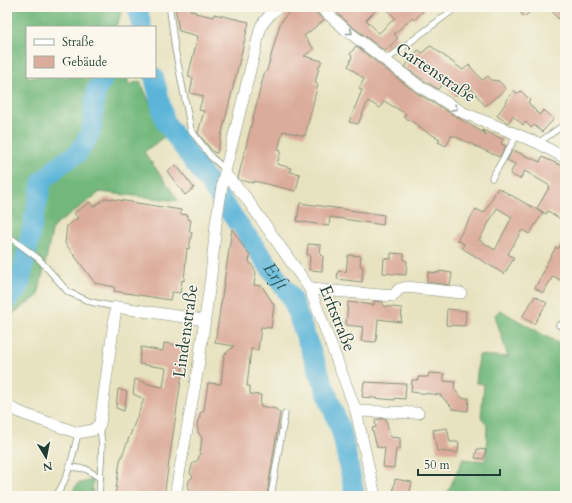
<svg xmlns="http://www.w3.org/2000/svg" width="572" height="503" font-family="Cardo,serif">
  <rect width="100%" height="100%" fill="#fbf7ec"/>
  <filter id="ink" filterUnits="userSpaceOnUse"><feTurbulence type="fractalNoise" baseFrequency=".025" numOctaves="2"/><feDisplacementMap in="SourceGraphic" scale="8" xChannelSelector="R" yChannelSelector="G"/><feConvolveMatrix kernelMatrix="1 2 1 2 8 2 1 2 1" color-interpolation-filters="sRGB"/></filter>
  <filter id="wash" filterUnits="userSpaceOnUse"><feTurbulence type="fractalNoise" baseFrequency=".012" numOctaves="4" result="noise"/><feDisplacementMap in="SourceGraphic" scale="16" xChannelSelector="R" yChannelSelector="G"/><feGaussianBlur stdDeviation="0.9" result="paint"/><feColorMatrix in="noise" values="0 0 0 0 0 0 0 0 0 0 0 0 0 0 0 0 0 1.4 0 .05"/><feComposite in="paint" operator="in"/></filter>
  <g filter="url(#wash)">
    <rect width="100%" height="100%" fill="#e7e2bf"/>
    <!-- forest -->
    <g fill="#72b87d" stroke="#487a58">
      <path d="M7,7H122L119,20L115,27H27V77H127L129,85L140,81L165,136L144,152L179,201L100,192L53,227L38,296L7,318Z"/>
      <path d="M500,310L565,347V496H446L463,459L484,461L486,458L487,425L481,418L484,384L476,383L479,355L508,357L495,315Z"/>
      <path d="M93,480L92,496H70L77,484Z"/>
    </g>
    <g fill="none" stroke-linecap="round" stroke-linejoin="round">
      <!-- river -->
      <g stroke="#5cb5d9" stroke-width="20">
        <path d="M137,7L142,27"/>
        <path id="s1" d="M154,77L165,122L291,297L342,434L355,496"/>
        <path d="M7,300L19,288L42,181L61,164L78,153L91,132L96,91L104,77"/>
      </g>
    </g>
    <g id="blocks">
      <!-- building -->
      <g fill="#dbac9b" fill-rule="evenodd">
        <path d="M175,7H191L190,10L196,12L195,13L214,17V14L249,22L217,153L213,152L198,133L204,111L199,110L203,96L190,93L193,78L188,77L198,36L179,31Z"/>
        <path d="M297,7H313L315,12L324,20L304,36L314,49L304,56L322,61L319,67L315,83L318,84L305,136L283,131L278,150L281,151L277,164L291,168L290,172L300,174L296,191L254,181L253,183L240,180L238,178L264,74L267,70L280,24L287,14Z"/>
        <path d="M331,7H379L366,20L379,33L395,18L385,7H427L414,20L412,18L394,34L398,38L385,51L350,25Z"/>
        <path d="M516,7H536L524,17Z"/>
        <path d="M549,7H562L565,10V13L558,19Z"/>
        <path d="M356,46L415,92L487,135L482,130L503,139L501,144L506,146L499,157L452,135L446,146L438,142L440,139L418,127L419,126L404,117L406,114L384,101L380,108L368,101L358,124L349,122L362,90L359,89L364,79L348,66L350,63L352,56L350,54Z"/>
        <path d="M431,46L463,70L469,65L482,80L488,76L491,80L499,81L506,89L485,106L472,89L470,91L466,87L455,96L444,83L438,89L423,80L405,67L418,50L423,53L426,49Z"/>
        <path d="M514,90L517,94L521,91L530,100L528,102L539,115L544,110L554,119L542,132L534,125L531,128L526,122L523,125L513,116L508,123L497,116Z"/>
        <path d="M513,150L540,162L542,157L565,167V222L548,211L546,214L537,208L550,186L525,171L520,179L510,174L515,164L507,160Z"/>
        <path d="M176,165L194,188L185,195L167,171Z"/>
        <path d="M498,188L543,213L529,234L522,230L508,254L514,258L504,274L462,248L464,244L457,240L476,209L484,213ZM497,208L512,217L495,250L479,240Z"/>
        <path d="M106,198L181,210L180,214L188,215V219L191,220L189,232H192L189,249L187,248L184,281L182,280L180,293L172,292L170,300L114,291L115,287L95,283L65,243L67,226L78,218L74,213L90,202L93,207Z"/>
        <path d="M300,203L384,215L383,225L330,217L329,226L297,221Z"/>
        <path d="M232,229L250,256L249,261L256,272L254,285L262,286L274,305L271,328L261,327L258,350L251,349L247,386H250V394L261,395L260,406L276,409L280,413L267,494L263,496H212L189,493L190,489L188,487L189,480L193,477L190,473L192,466L193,463L198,460L200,453L202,438L198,432V428L197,426L198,419L200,418V413L204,411L208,383L221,384L224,355L234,346L215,343Z"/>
        <path d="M565,237V283L553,276L543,293L535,288L545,269L544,268L556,247L558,249Z"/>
        <path d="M308,244L321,245L320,255L323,256L322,271L309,270L310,255H307Z"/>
        <path d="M391,253L404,254V260L407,261L406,275L383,273L384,258L391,259Z"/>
        <path d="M348,255L361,256L360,266L363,267L362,282L337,279L338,271L346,272Z"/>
        <path d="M439,271L452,273L450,285L427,282L428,272L439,273Z"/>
        <path d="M535,296L547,303L534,324L522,317Z"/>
        <path d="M374,301L383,302V306L402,308L401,322L378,319L376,342L361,341L363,327L346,325L348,302L374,305Z"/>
        <path d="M447,309L466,311L465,326L446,325Z"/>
        <path d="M164,343L186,346L164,496H115L120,461L144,399L133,394L135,379L152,385L163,387L166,368L139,364L141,347L163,351Z"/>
        <path d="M429,373L444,374V381L455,382L454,389L462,398H469L468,411L452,409V407L441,396V395L411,392L412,380H418V377H428Z"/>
        <path d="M364,382L406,384L405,399L395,398V400L362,397Z"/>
        <path d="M118,389L127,392L124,411L116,408Z"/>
        <path d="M380,419H386L390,437L400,438V449H396L394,468L383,467L385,448L377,447L372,428L376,427L375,420Z"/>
        <path d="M447,428L450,442H459L458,453L437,451L433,430Z"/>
        <path d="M477,449L486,450L484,459L475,458Z"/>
        <path d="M395,479L412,482L409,496H398V493H393Z"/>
      </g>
    </g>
  </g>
  <g filter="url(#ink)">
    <use href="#blocks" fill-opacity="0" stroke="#83907a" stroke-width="1"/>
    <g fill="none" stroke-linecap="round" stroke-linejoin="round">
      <!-- lane casing -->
      <g stroke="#83907a" stroke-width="7">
        <g id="lane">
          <path d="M170,11L175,49L191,130L211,157L225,169"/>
          <path d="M386,60L457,7"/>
          <path d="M538,143L565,124"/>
          <path d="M492,178L517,135"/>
          <path d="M7,235L39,259L68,292L91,302L116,307"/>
          <path d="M559,325L565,328"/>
          <path d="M70,467L86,469L100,478"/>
          <path d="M56,496C69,477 73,455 78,433"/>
          <path d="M99,496L102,447L100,425"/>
          <path d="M271,496L285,414"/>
        </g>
      </g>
      <!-- street casing -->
      <g stroke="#83907a" stroke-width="12">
        <g id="street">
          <path d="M320,7L346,30L419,86L464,113L538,143L565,158"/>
          <path d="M225,174L244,195L310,289L356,411L375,496"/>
          <path d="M310,289L393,296L399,289L407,287L461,293"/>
          <path d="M7,406L24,414L78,433L93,430L100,424L116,307L204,320"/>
          <path d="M356,411L418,413"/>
          <path d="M175,496L198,368L211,276L216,223L223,180L261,26L271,13L279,7"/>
        </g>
      </g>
      <!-- lane -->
      <use href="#lane" stroke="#fff" stroke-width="5.5"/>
      <!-- street -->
      <use href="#street" stroke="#fff" stroke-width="11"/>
    </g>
    <!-- one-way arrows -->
    <defs><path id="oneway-chevron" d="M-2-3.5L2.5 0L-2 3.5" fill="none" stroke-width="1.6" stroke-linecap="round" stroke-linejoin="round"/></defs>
    <g stroke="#8f9e9a">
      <use href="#oneway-chevron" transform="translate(350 32) rotate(38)"/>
      <use href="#oneway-chevron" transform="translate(455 108) rotate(31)"/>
    </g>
  </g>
  <g text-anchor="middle" stroke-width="3" stroke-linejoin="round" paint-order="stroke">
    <!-- street labels -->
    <g font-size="17" fill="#1f3d34" stroke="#fbf7ec">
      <text transform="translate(436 72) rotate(34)" y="6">Gartenstraße</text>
      <text transform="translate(338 318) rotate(68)" y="6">Erftstraße</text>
      <text transform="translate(185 331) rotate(-82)" y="6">Lindenstraße</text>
    </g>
    <!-- water labels -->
    <g font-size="18" font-style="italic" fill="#2e5b5d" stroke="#fbf7ec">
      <text dy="6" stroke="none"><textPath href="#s1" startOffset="236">Erft</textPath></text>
    </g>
  </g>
  <!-- margin -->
  <rect width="572" height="503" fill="none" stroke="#fbf7ec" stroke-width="24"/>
  <!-- legend -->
  <rect x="26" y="26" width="130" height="52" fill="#fbf7ec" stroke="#a3ada2"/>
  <rect x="34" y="39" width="20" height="6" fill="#ffffff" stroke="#a3ada2"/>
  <text x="62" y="46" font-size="12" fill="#1f3d34">Straße</text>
  <rect x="34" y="56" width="20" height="12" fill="#dbac9b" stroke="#a3ada2"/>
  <text x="62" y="66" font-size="12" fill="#1f3d34">Gebäude</text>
  <!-- north arrow -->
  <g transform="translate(46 457) rotate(170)" stroke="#fbf7ec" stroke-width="3" paint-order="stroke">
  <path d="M0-3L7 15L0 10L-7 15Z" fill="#1f3d34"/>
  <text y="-6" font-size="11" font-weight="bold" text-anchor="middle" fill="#1f3d34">N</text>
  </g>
  <!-- scale -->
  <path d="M418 469v6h82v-6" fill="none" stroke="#1f3d34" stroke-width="2"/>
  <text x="424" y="469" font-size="12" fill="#1f3d34" stroke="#fbf7ec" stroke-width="3" paint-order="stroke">50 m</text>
</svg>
